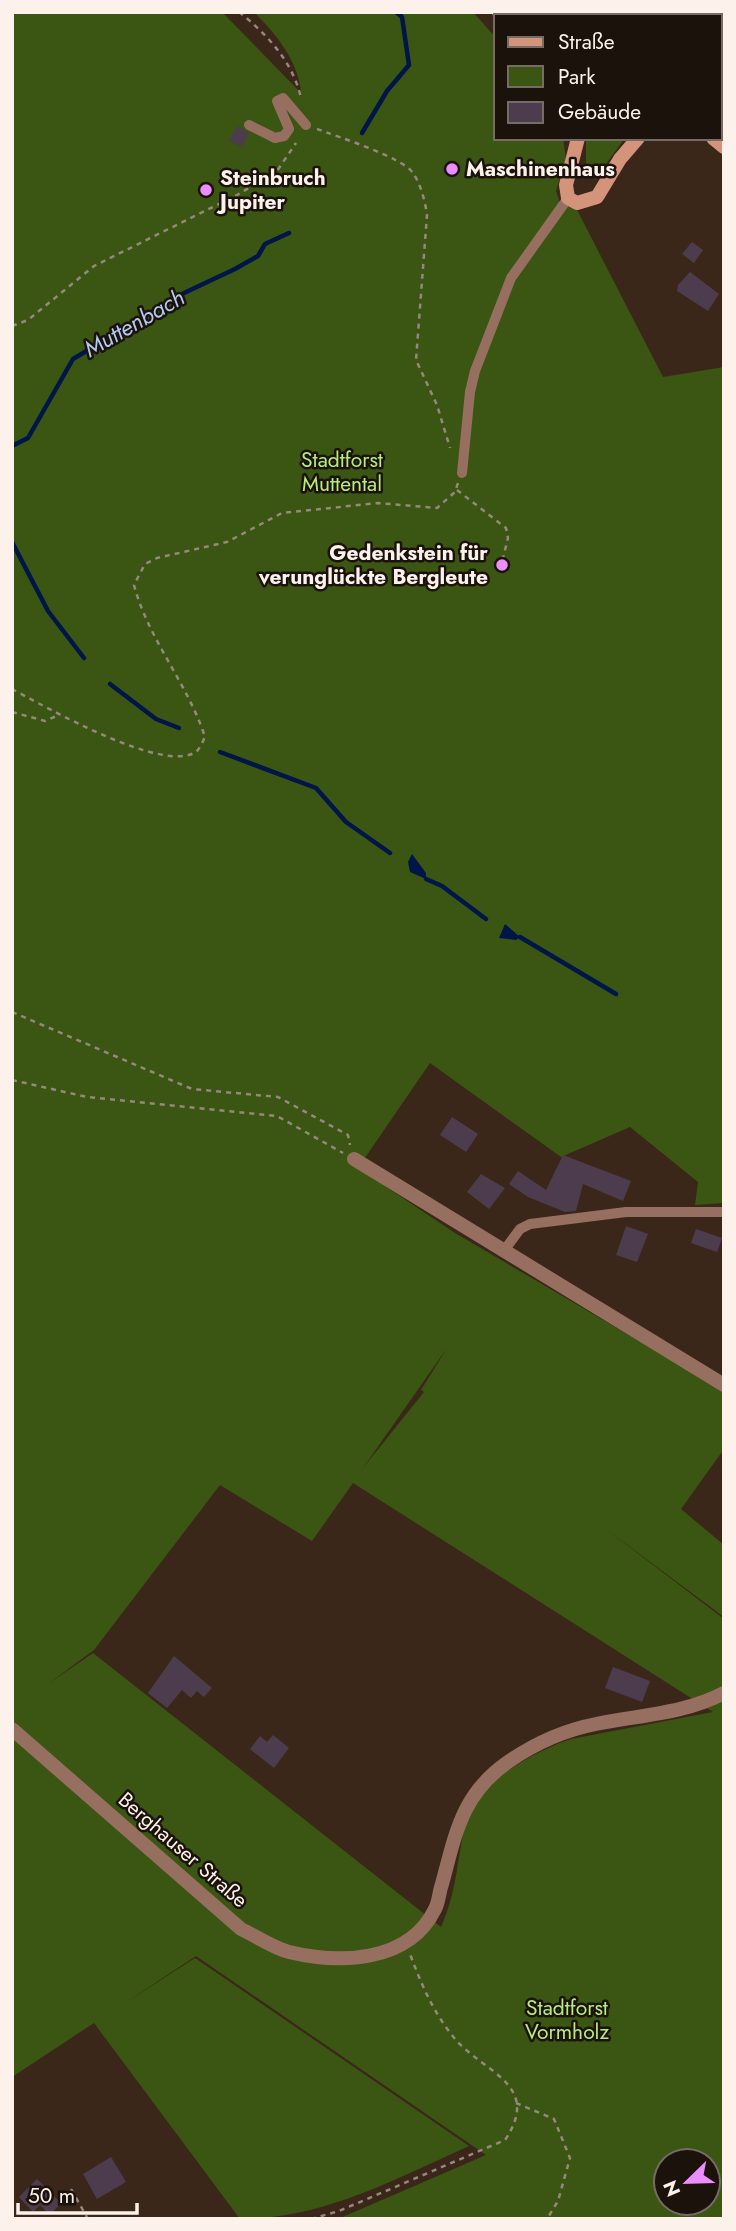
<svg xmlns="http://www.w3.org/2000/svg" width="736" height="2231" font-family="Jost,sans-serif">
  <rect width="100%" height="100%" fill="#3b2719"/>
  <!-- green -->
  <g fill="#3b5613" fill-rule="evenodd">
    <path d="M12,12H222L301,93C299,62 276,34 254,12H473L496,38V138H563L566,159L556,191L560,203L575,206L663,377L724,367V1203L695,1205L698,1182L630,1127L561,1157L430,1063L358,1168L455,1233L724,1391V1449L681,1509L724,1545V1617L606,1529L724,1619V2219H338L486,2155L196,1956L122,2005L195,1958L469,2146C395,2179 323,2219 240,2219L94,2023L12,2077ZM447,1348L421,1390L424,1392L363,1468ZM353,1483L713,1712L571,1739C539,1749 475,1784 467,1818C456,1858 459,1886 441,1927L93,1653L48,1684L94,1650L220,1485L312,1541ZM666,2161H708V2203H666Z"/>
    <path d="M586,138H625L600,172L586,170Z"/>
  </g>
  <!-- water -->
  <g fill="#001548">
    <path d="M412,854L426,873V879L410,872L408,862Z"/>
    <path d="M505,924L520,937L516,940L499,938Z"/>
  </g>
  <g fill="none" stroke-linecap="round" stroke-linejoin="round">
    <!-- stream -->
    <g stroke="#001548" stroke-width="4.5">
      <path d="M362,133L387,91L409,65L402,17L396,12"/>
      <path d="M12,446L28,438L73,359L184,293L235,269L258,256L265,244L289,233"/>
      <path d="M12,542L48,611L84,658"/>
      <path d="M110,684L156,719L179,728"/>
      <path d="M220,752L316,788L346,822L390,853"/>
      <path d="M426,879L442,886L486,919"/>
      <path d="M520,937L616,994"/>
    </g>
  </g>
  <!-- building -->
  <g fill="#4c3c4e">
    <path d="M237,126L249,133L242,147L229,141Z"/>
    <path d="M449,159L461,166L456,178L442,171Z"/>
    <path d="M692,242L703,250L694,263L682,254Z"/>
    <path d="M690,272L719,294L708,311L677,291L678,285Z"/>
    <path d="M452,1117L478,1134L466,1152L440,1135Z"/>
    <path d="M563,1155L631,1181L623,1201L583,1184L576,1211L565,1212L528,1197L509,1184L518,1171L546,1190Z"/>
    <path d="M481,1174L505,1188L489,1209L467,1192Z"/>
    <path d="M626,1226L648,1234L637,1262L616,1255Z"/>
    <path d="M696,1229L722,1238L717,1252L691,1243Z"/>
    <path d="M174,1656L212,1688L204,1697L197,1691L191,1698L182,1690L167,1708L148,1693Z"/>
    <path d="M613,1667L650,1681L642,1702L605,1688Z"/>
    <path d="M273,1735L289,1748L274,1768L250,1749L260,1736L267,1742Z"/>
    <path d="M111,2157L126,2182L97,2199L83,2174Z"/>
    <path d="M37,2179L61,2203L50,2215L40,2205L33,2212L19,2197Z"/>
  </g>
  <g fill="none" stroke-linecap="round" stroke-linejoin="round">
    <!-- path -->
    <g stroke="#97877d" stroke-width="2.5" stroke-dasharray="5 5" stroke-linecap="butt">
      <path d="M239,12C267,34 293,62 301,98"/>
      <path d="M317,129C336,136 404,158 413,173C421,185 425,201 427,215L416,360L437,405L450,448"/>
      <path d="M12,326L28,320L94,266L237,195L277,171L296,143"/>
      <path d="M457,490L506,528L508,538L502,562L505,567L499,568L498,563L502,562"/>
      <path d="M12,689C44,706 166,776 197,751C200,748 203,741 205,737C188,684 148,639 134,585L145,564L157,558L227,542L282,513L378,503L437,508L455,492L458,483"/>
      <path d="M12,712L45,721L59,715"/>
      <path d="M12,1012L192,1089L278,1097L348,1135L350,1145"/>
      <path d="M12,1080L87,1097L277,1116L343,1153"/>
      <path d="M516,2103L554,2119L570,2158L558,2201L547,2219"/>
      <path d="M71,2189L88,2219"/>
      <path d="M311,2219L339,2211L505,2140C542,2085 485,2073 456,2040C434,2014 422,1986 410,1954"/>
    </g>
    <!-- lane -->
    <g stroke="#976f60" stroke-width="10">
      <path d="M249,125L275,138L284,136L289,129L277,101L283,98L306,125"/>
      <path d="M462,473L470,392L475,371L511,278L568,198"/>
      <path d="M503,1252L520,1229L530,1224L626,1212H724"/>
    </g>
    <!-- street -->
    <g stroke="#976f60" stroke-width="14">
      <path d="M354,1159L724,1385"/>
      <path d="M12,1729L241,1929C256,1936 273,1948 289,1952C339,1964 409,1963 435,1909C439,1902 439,1892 442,1884C456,1832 462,1794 508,1762C534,1744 565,1730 596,1724C639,1715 684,1714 724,1693"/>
    </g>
    <!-- secondary -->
    <g stroke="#d4947c" stroke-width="14">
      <path d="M499,12L503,16"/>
      <path d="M578,138L566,185L568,198L577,203L597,197L620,159L638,138"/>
      <path d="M713,138L724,147"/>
    </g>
  </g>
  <!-- markers -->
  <g fill="#eb8dfc" stroke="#1b120c" stroke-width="2.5">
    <circle cx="452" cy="169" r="7"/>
    <circle cx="206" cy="190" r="7"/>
    <circle cx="502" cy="565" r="7"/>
  </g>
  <g text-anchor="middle" stroke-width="5" stroke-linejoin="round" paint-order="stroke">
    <!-- poi labels -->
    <g font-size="21" font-weight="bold" fill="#fdf2eb" stroke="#1b120c" text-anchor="start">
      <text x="466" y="176">Maschinenhaus</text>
      <text x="220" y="185">Steinbruch<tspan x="220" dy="24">Jupiter</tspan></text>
      <text x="488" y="560" text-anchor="end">Gedenkstein für<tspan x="488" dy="24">verunglückte Bergleute</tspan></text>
    </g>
    <!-- park labels -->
    <g font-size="21" fill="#b7ec79" stroke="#1b120c">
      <text x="342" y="467">Stadtforst<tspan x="342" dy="24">Muttental</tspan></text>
      <text x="567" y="2015">Stadtforst<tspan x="567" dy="24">Vormholz</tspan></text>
    </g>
    <!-- street labels -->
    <g font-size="21" fill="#fdf2eb" stroke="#1b120c">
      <text transform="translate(183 1850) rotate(41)" y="7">Berghauser Straße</text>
    </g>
    <!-- water labels -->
    <g font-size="23" font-style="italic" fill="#b1c9f1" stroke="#1b120c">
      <text transform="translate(134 323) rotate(-30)" y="8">Muttenbach</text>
    </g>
  </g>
  <!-- border -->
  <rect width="736" height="2231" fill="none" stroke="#fdf2eb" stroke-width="28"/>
  <!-- legend -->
  <rect x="494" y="14" width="228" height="126" fill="#1b120c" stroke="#756c65" stroke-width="2"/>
  <rect x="508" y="37" width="35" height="10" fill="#d4947c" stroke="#756c65" stroke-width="2"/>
  <text x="558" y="49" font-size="21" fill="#fdf2eb">Straße</text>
  <rect x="508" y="66" width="35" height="21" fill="#3b5613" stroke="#756c65" stroke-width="2"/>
  <text x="558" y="84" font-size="21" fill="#fdf2eb">Park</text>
  <rect x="508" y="102" width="35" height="21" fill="#4c3c4e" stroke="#756c65" stroke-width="2"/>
  <text x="558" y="119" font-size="21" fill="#fdf2eb">Gebäude</text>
  <!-- north arrow -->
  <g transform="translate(687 2182) rotate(247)"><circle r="33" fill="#1b120c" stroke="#756c65" stroke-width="2"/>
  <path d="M0-5L12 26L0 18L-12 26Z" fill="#eb8dfc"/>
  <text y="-10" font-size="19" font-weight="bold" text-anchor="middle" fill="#fdf2eb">N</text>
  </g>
  <!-- scale -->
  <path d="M18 2203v10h119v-10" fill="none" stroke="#fdf2eb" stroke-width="3.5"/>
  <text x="28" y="2203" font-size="21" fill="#fdf2eb" stroke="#1b120c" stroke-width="5" paint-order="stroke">50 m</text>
</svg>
